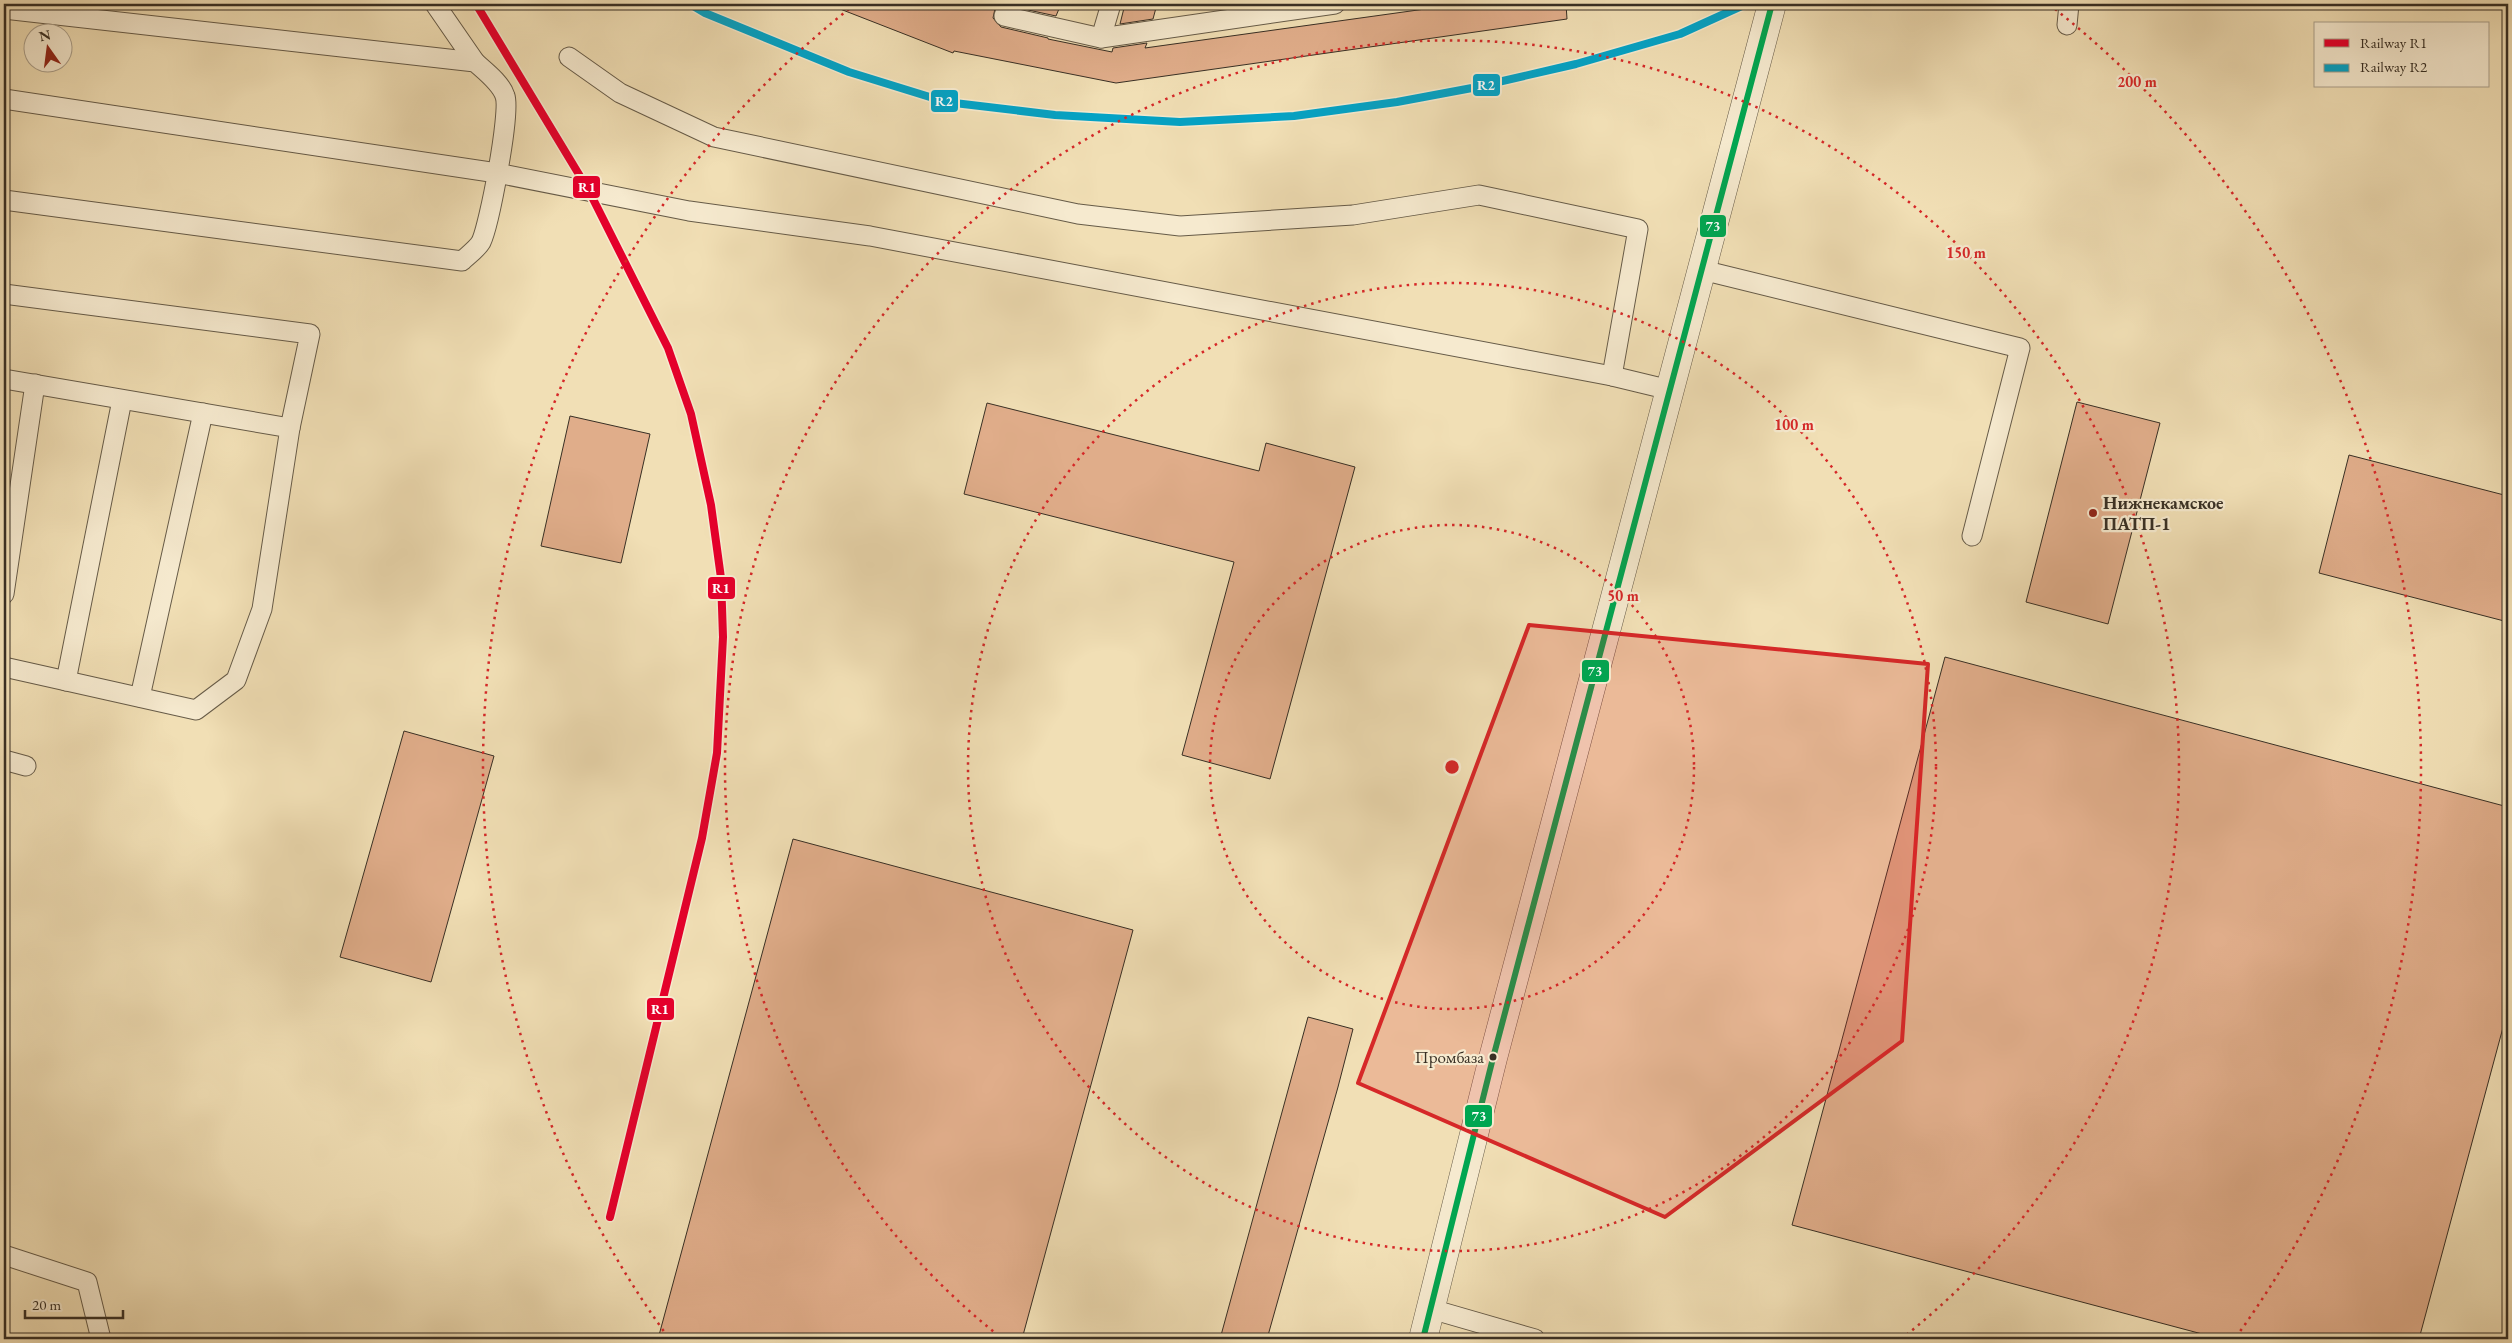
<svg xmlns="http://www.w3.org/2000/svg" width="2512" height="1343" font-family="'EB Garamond',serif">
  <rect width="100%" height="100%" fill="#f1dfb5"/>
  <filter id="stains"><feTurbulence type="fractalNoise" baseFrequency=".004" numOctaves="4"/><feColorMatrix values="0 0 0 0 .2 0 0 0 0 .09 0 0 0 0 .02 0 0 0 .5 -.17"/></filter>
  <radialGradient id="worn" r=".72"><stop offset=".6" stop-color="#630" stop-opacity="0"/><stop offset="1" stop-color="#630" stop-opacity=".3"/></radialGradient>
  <!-- building -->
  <g fill="#e0ad8a" stroke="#382f24">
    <path d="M835,4H996L993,18L1001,27L1048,38V39L1112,52L1113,48L1147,43L1145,48L1461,4H1566L1567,19L1116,83L954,51L953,53L835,7Z"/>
    <path d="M1019,4H1061L1056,16L1019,8Z"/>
    <path d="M1125,4H1157L1153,19L1120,24Z"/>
    <path d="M2077,402L2160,423L2108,624L2026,602Z"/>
    <path d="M987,403L1259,471L1266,443L1355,467L1270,779L1182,755L1234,562L964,494Z"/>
    <path d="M570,416L650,434L621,563L541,546Z"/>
    <path d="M2349,455L2508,496V622L2319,573Z"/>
    <path d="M1945,657L2508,807V1009L2419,1339H2221L1792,1225Z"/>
    <path d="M404,731L494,756L431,982L340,957Z"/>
    <path d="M793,839L1133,930L1022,1339H658Z"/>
    <path d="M1308,1017L1353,1029L1338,1087L1267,1339H1220Z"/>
  </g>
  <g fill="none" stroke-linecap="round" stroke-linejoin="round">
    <!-- service casing -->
    <g stroke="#665b48" stroke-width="21">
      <g id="service">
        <path d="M435,4L475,62"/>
        <path d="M1008,4L1004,16L1101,38L1335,4"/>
        <path d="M4,9L475,62C485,71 501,83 505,96C511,112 489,226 481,242C477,249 467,256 462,261L4,200"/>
        <path d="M2067,25L2069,4"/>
        <path d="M1101,38L1111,4"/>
        <path d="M569,57L620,93L714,137L1078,214L1180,226L1353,215L1479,195L1638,229L1612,376"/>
        <path d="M4,99L497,173L689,211L870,236L1612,376L1670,390"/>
        <path d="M1702,270L2020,348L1972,536"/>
        <path d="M4,294L310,334L290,428"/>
        <path d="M4,379L290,428L262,609L236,680L196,710L4,667"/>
        <path d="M4,594L35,384"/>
        <path d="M66,681L122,400"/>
        <path d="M140,697L203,413"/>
        <path d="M4,760L26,766"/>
        <path d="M4,1255L87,1282L101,1339"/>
        <path d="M1431,1309L1535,1339"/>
      </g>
    </g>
    <!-- tertiary casing -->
    <g stroke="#665b48" stroke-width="29">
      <path id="tertiary" d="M1423,1339L1493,1058L1772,4"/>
    </g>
    <!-- service -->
    <use href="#service" stroke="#f6eacf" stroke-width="19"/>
    <!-- tertiary -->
    <use href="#tertiary" stroke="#f6eacf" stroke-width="28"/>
    <!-- bus-1 casing -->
    <g stroke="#f6eacf" stroke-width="10">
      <path id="bus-1" d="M1423,1339L1493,1058L1772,4"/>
    </g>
    <!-- bus-1 -->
    <use href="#bus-1" stroke="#00a651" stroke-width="6"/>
    <!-- rail-1 casing -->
    <g stroke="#f6eacf" stroke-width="11">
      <path id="rail-1" d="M476,4L589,191L668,348L691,414L711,505L721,578L723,637L717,753L702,838L610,1217"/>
    </g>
    <!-- rail-2 casing -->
    <g stroke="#f6eacf" stroke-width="11">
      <path id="rail-2" d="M690,4L705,13L849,72L946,102L1055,115L1180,122L1294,116L1397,102L1472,88L1576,64L1680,34L1746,4"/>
    </g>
    <!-- rail-1 -->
    <use href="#rail-1" stroke="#e4002b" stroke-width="8"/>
    <!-- rail-2 -->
    <use href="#rail-2" stroke="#03a3c6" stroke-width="8"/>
  </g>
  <!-- marked area -->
  <path fill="#d62828" fill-opacity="0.2" stroke="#d62828" stroke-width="4" stroke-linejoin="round" d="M1529,625L1928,664L1902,1041L1665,1217L1358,1083Z"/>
  <!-- distance rings -->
  <g fill="none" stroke="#d62828" stroke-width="2.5" stroke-dasharray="2.5 5">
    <circle cx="1452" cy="767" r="242"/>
    <circle cx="1452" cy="767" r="484"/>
    <path d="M999 1336A727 727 0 1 1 1905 1336"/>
    <path d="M668 1337A969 969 0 0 1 849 9M2055 9A969 969 0 0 1 2236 1337"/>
  </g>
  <!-- markers -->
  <circle fill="#8f2418" stroke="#f6eacf" stroke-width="2" cx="2093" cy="513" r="5"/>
  <circle fill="#382f24" stroke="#f6eacf" stroke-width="2" cx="1493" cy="1057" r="4.5"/>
  <g text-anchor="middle" stroke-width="4.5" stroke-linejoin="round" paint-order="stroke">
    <!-- bus labels -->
    <g font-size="17" fill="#382f24" stroke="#f6eacf" text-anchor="end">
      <text x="1484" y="1063">Промбаза</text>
    </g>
    <!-- poi labels -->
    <g font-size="18" font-weight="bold" fill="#382f24" stroke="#f6eacf" text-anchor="start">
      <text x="2103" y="509">Нижнекамское<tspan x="2103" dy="21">ПАТП-1</tspan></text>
    </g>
  </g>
  <circle cx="1452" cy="767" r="8" fill="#d62828" stroke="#f6eacf" stroke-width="2.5"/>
  <g font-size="15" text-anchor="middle" font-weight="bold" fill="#d62828" stroke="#f6eacf" stroke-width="4.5" stroke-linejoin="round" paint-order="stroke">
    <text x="2137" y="87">200 m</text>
    <text x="1966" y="258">150 m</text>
    <text x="1794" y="430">100 m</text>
    <text x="1623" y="601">50 m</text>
  </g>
  <g stroke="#f6eacf" stroke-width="2">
    <rect x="1472" y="73" width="29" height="24" rx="5" fill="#03a3c6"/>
    <rect x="930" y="89" width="29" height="24" rx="5" fill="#03a3c6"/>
    <rect x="572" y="175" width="29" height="24" rx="5" fill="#e4002b"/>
    <rect x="1699" y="214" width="28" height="24" rx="5" fill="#00a651"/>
    <rect x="707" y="576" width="29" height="24" rx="5" fill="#e4002b"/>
    <rect x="1581" y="659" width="29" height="24" rx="5" fill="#00a651"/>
    <rect x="646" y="997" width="29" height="24" rx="5" fill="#e4002b"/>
    <rect x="1464" y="1104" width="29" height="24" rx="5" fill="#00a651"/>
  </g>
  <g font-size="14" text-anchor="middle" font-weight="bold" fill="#fff">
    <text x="1486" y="90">R2</text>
    <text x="944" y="106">R2</text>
    <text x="587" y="192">R1</text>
    <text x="1713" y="231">73</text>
    <text x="721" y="593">R1</text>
    <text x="1595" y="676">73</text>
    <text x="660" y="1014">R1</text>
    <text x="1479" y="1121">73</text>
  </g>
  <!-- margin -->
  <rect width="2512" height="1343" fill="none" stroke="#f1dfb5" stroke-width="20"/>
  <rect x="5" y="5" width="2502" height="1333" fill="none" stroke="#382f24" stroke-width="2.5"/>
  <rect x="10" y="10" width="2492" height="1323" fill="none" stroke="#382f24"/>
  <!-- legend -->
  <rect x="2314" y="22" width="175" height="65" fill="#f6eacf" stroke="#aa9f8b"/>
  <rect x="2324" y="39" width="25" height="8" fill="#e4002b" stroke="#aa9f8b"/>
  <text x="2360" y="48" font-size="15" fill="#382f24">Railway R1</text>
  <rect x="2324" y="64" width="25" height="8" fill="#03a3c6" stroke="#aa9f8b"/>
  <text x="2360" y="72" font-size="15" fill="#382f24">Railway R2</text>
  <!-- north arrow -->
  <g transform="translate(48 48) rotate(346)"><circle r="24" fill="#f6eacf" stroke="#aa9f8b"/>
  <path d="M0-4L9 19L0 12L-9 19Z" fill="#8f2418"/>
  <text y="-8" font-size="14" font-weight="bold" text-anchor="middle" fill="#382f24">N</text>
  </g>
  <!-- scale -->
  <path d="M25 1310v8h98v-8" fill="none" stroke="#382f24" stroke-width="2.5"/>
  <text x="32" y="1310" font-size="15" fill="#382f24" stroke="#f6eacf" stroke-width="4" paint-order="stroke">20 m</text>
  <rect width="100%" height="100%" filter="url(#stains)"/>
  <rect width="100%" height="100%" fill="url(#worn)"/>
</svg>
